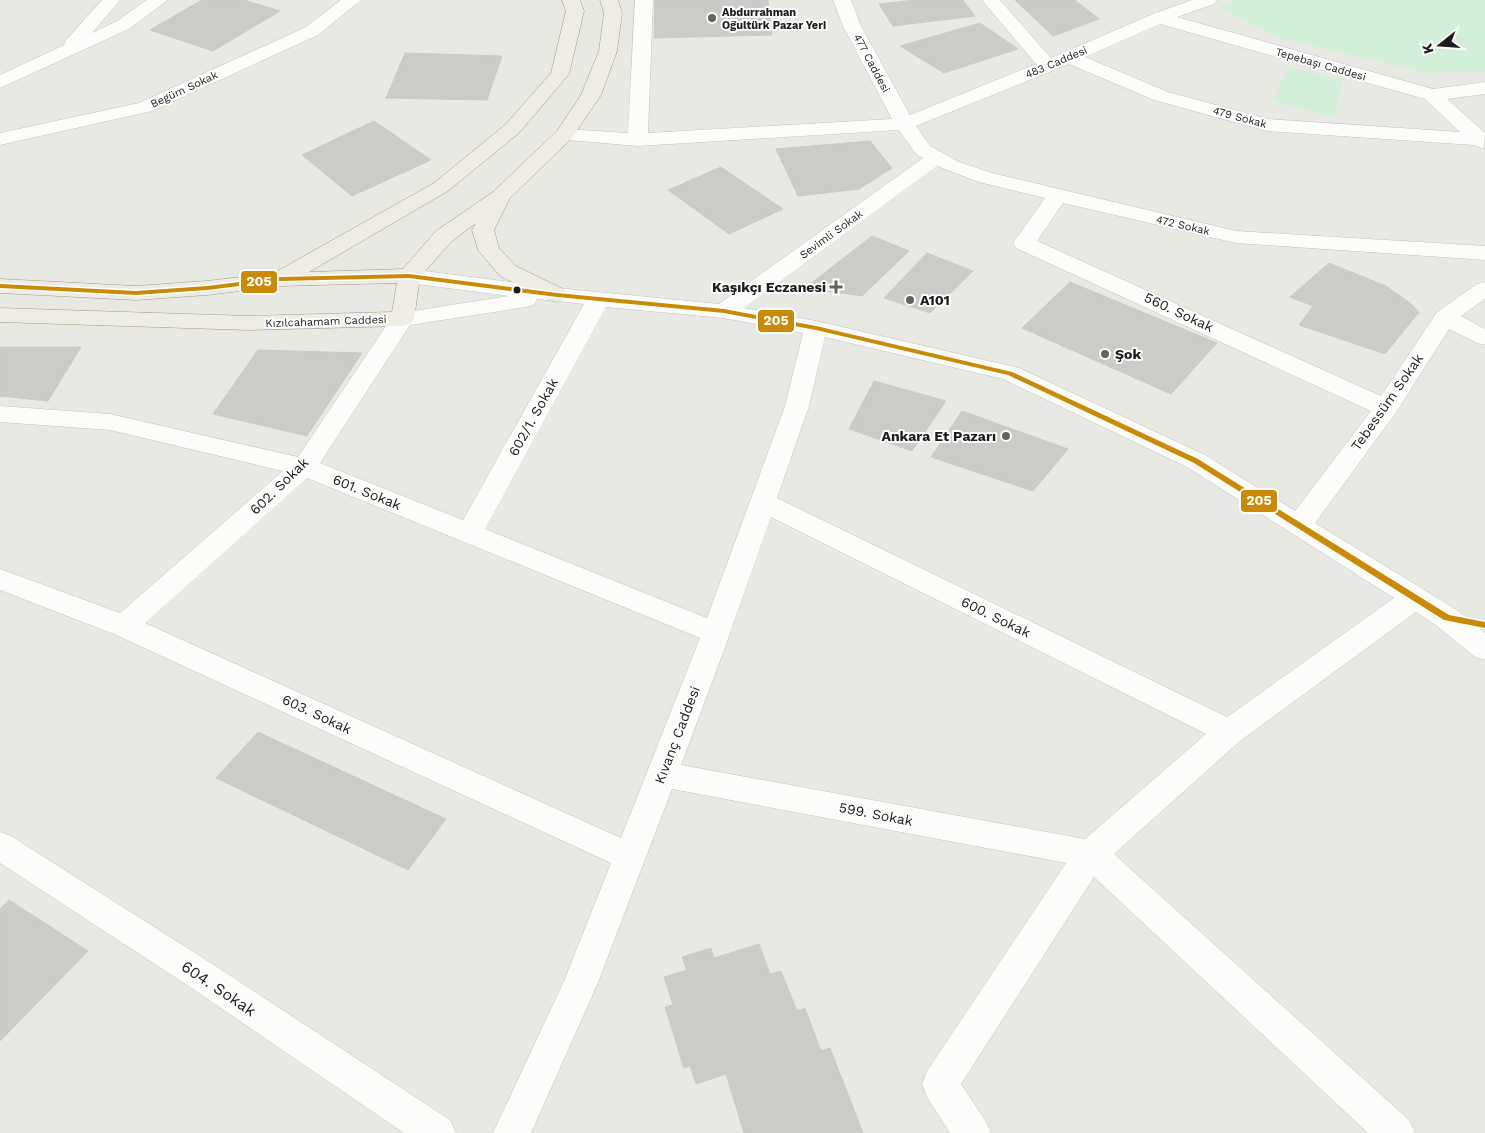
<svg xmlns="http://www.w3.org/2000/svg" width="1485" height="1133" font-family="'Work Sans',sans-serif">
  <rect width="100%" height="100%" fill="#e9e9e4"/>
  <!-- park -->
  <g fill="#d2efd7">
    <path d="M1237,0H1485V71L1428,73L1280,38L1218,8Z"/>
    <path d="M1289,67L1342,80L1334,117L1273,101Z"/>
  </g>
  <!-- building -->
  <g fill="#cccbc7" stroke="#cccac5">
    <path d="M202,0H244L280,11L213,51L150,30Z"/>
    <path d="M655,0H768L772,35L654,38Z"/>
    <path d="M915,0H963L975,16L893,26L879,4Z"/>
    <path d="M1015,0H1075L1099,19L1053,36Z"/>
    <path d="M980,23L1018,49L944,73L900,46Z"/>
    <path d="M405,53L502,56L487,100L386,98Z"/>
    <path d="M374,121L431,160L352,196L302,155Z"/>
    <path d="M870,141L892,168L859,189L798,196L776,149Z"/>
    <path d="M721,167L783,209L729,234L668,190Z"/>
    <path d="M872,236L909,251L862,296L805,288Z"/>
    <path d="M927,253L973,271L930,313L884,298Z"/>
    <path d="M1329,263L1386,286L1410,303L1419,312L1385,354L1299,325L1313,306L1290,297Z"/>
    <path d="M1070,282L1217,343L1171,394L1022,328Z"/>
    <path d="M0,347H81L48,401L0,396Z"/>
    <path d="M258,350L362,353L307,436L213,414Z"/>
    <path d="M874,381L946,401L912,451L849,429Z"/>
    <path d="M962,411L1068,449L1033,491L931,457Z"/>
    <path d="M258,732L446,819L408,870L216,778Z"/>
    <path d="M9,900L88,951L0,1041V909Z"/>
    <path d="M759,944L770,974L781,971L797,1011L805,1008L821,1051L830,1048L863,1133H744L726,1074L696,1084L690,1066L684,1068L665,1007L673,1005L664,977L687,970L682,957L711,948L714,958Z"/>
  </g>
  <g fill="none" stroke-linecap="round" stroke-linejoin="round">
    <!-- minor casing -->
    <g stroke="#c0c0be" stroke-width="1">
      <g id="minor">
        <path d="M102,0H120L92,33L117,21L147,0H168L129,29L0,88V75L64,45L66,40Z"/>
        <path d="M341,0H361L318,35L152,111L0,145V133L139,103L306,27Z"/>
        <path d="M635,0H653L648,133L892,119L843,26L833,0H851L861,26L910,115L1036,64L982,0H1000L1051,58L1153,14L1192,0H1217L1214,4L1177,17L1433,89L1485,82V94L1447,99L1485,133L1484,149L1474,145L1267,131L1154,100L1069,64L916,126L930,146L959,162L992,173L1236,231L1485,246V260L1236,243L1063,203L1037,241L1381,396L1437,312L1477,284L1485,282V299L1461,316L1485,329V345L1477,343L1449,329L1395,414L1315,523L1457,610L1485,633V660L1475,657L1437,626L1416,612L1240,741L1114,854L1409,1120L1415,1133H1368L1094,877L961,1084L985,1120L991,1133H950L927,1097L922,1084L927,1071L1066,863L672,789L597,985L531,1133H493L564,981L611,863L114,634L0,590V569L120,613L283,471L110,430L0,422V406L110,414L298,457L394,314L509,296L409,283L401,281L398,276L401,271L409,269L557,288L719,304L923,158L916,154L899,130L638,146L557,139L554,135L557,131L564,129L628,133ZM1160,24L1425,99L1460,132L1268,119L1168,92L1085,57ZM937,166L979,182L1045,198L1013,243L1016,248L1371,411L1295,511L1205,455L1019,368L816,321L744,308ZM537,299L584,304L463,520L320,463L410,325L526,307L534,305ZM606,307L724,318L803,333L785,406L707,618L485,529ZM825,337L1003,379L1187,467L1394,598L1227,717L777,498L809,406ZM307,478L700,638L621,838L145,623ZM771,517L1206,734L1085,839L681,765L724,650Z"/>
        <path d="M0,832L11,836L214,965L450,1120L456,1133H404L190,987L0,863Z"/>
      </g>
    </g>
    <!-- major casing -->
    <g stroke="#9d9983" stroke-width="1">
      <path id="major" d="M562,0H580L584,11L569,74L520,132L448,191L309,272L403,269L436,231L493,192L557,131L581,95L599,51L604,13L600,0H618L622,13L617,51L601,95L571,139L510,198L494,230L499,248L516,266L565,290L568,295L565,300L557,302L549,300L500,276L478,250L472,230L476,223L452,241L420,277L414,319L410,324L402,326L249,330L0,322V308L249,316L392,312L397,283L280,286L207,295L136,300L0,293V279L136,286L207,281L274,273L434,183L506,124L551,73L566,11Z"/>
    </g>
    <!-- minor -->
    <use href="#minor" fill="#fcfcfb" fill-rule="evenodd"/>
    <!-- major -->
    <use href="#major" fill="#efece3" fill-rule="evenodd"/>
    <!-- bus-1 casing -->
    <g stroke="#fff" stroke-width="3">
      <path id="bus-1" d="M409,274L557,293L724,309L816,326L1012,372L1198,459L1449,615L1485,622V628L1444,620L1194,463L1008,375L816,330L724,313L557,297L409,278L280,281L207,290L136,295L0,288V284L136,291L207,286L280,277Z"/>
    </g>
    <!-- bus-1 -->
    <use href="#bus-1" fill="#cb8a05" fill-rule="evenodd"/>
  </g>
  <!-- markers -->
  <g fill="#636361" stroke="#fff" stroke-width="2">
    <circle cx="712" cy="18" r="5"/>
    <path d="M833.5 279.5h5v5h5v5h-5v5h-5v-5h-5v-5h5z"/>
    <circle cx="910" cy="300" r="5"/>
    <circle cx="1105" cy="354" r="5"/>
    <circle cx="1006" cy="436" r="5"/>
  </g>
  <circle fill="#1b1b1b" stroke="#fff" stroke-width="2" cx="517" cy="290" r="4.5"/>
  <g text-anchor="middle" stroke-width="4" stroke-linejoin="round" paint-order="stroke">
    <!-- far-poi labels -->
    <g font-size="11" font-weight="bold" fill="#1b1b1b" stroke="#fff" text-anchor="start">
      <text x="722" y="16">Abdurrahman<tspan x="722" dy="13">Oğultürk Pazar Yeri</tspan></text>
    </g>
    <!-- far-street labels -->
    <g font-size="11" fill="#1b1b1b" stroke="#fff">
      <text transform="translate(1056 62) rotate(-23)" y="4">483 Caddesi</text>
      <text transform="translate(872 63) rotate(62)" y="4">477 Caddesi</text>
      <text transform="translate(1321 64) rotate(16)" y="4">Tepebaşı Caddesi</text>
      <text transform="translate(184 89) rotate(-25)" y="4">Begüm Sokak</text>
      <text transform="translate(1240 117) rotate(15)" y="4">479 Sokak</text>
      <text transform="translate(1183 225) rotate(13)" y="4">472 Sokak</text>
      <text transform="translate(831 234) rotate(-36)" y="4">Sevimli Sokak</text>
      <text transform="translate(326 321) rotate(-2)" y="4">Kızılcahamam Caddesi</text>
    </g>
    <!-- poi labels -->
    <g font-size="14" font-weight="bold" fill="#1b1b1b" stroke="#fff" text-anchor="end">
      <text x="826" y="292">Kaşıkçı Eczanesi</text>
      <text x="920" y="305" text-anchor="start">A101</text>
      <text x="1115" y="359" text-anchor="start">Şok</text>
      <text x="996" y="441">Ankara Et Pazarı</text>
    </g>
    <!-- street labels -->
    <g font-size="14" fill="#1b1b1b" stroke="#fff">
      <text transform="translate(1179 312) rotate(25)" y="5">560. Sokak</text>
      <text transform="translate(1387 402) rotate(-55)" y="5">Tebessüm Sokak</text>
      <text transform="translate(533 417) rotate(-61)" y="5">602/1. Sokak</text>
      <text transform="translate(279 486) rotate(-44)" y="5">602. Sokak</text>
      <text transform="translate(367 492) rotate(22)" y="5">601. Sokak</text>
      <text transform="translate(996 617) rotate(26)" y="5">600. Sokak</text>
      <text transform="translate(317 714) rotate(25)" y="5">603. Sokak</text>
      <text transform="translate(677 735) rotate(-69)" y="5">Kıvanç Caddesi</text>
      <text transform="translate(876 814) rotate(11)" y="5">599. Sokak</text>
    </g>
    <!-- near-street labels -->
    <g font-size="16" fill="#1b1b1b" stroke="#fff">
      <text transform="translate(219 988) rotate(34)" y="6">604. Sokak</text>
    </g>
  </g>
  <g stroke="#fff" stroke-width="2">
    <rect x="240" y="270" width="38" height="24" rx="5" fill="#cb8a05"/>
    <rect x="757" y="309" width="38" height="24" rx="5" fill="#cb8a05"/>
    <rect x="1240" y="489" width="38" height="24" rx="5" fill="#cb8a05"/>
  </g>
  <g font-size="14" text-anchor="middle" font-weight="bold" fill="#fff">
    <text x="259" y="286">205</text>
    <text x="776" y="325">205</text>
    <text x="1259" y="505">205</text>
  </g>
  <!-- north arrow -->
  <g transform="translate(1440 45) rotate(253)" stroke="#ffffff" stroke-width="4" paint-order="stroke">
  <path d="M0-4L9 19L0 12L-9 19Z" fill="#1b1b1b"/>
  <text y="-8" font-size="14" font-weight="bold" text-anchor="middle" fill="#1b1b1b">K</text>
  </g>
</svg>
